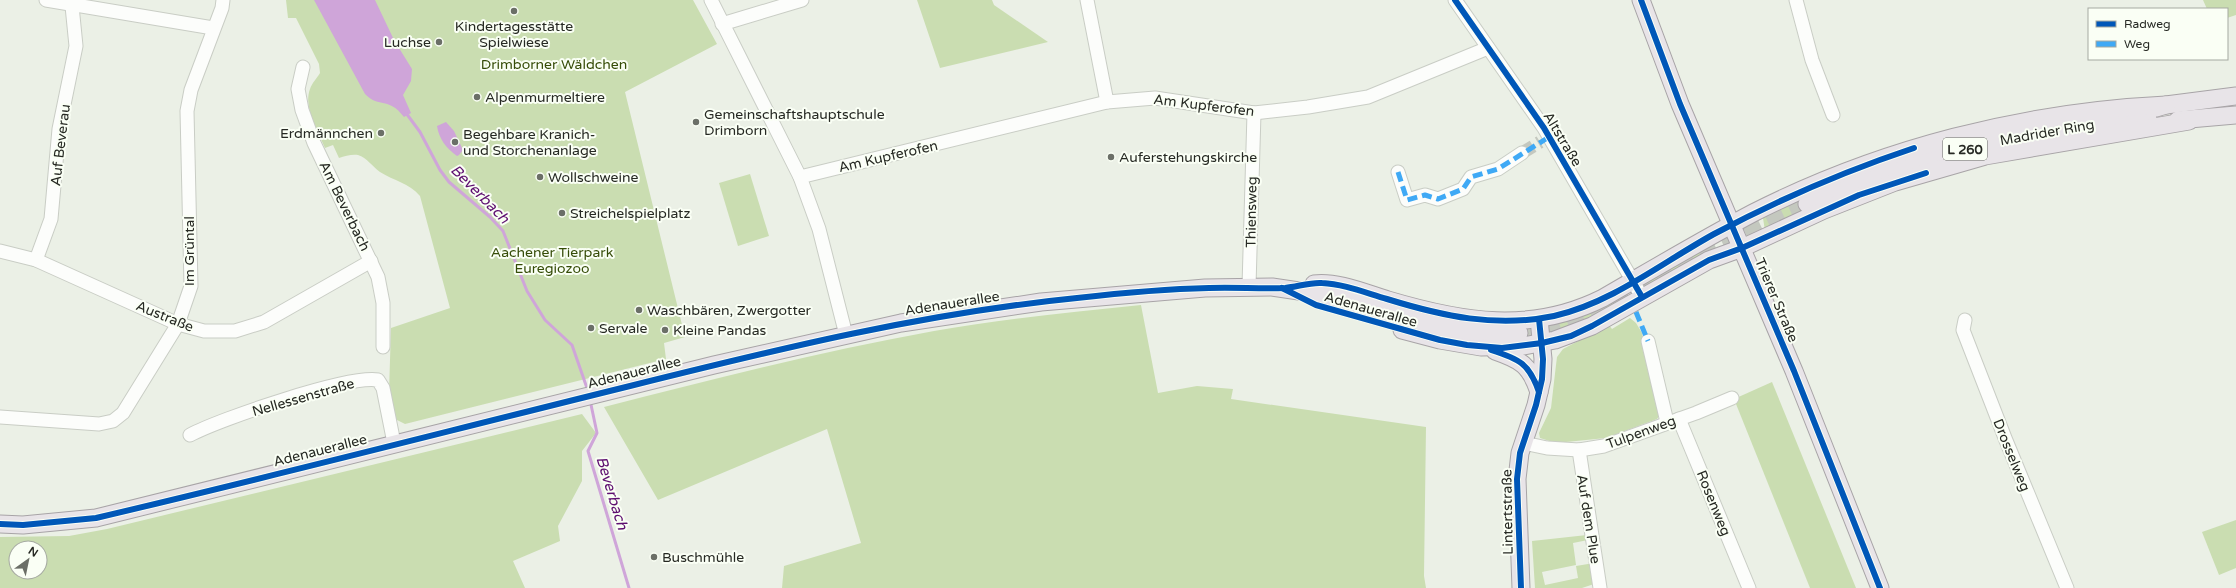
<svg xmlns="http://www.w3.org/2000/svg" width="2236" height="588" font-family="'Varela Round',sans-serif">
  <rect width="100%" height="100%" fill="#ebf0e6"/>
  <!-- green -->
  <g fill="#caddb1" fill-rule="evenodd">
    <path d="M286,0H693L717,44L625,92L685,337L664,343L666,359L405,424L395,419L389,392L391,328L450,308L420,196C409,183 394,181 380,172C372,166 367,158 358,155C352,154 345,156 339,158L333,145L325,148C318,131 303,108 310,89C312,83 317,78 320,73L319,64L296,18H288Z"/>
    <path d="M917,0H992L994,5L1048,42L940,68Z"/>
    <path d="M2203,0H2236V15L2227,18V9H2207Z"/>
    <path d="M750,174L769,236L738,246L719,183Z"/>
    <path d="M1805,196L1811,210L1765,231L1763,218Z"/>
    <path d="M1707,244L1712,253L1646,287L1643,284Z"/>
    <path d="M1617,298L1621,305L1548,335V325Z"/>
    <path d="M1141,305L1158,393L1197,386L1233,389L1231,399L1426,427L1424,576L1426,588H782L784,566L861,543L827,429L658,500L604,407C713,379 823,351 934,331C1003,319 1072,312 1141,305Z"/>
    <path d="M1630,318L1636,323L1642,333L1659,416L1657,419L1606,438L1556,443L1540,438L1539,433L1551,408L1556,365L1557,357L1563,349L1609,325L1612,329Z"/>
    <path d="M1772,382L1856,588H1810L1734,399Z"/>
    <path d="M582,414L596,433L582,451V481L558,526L560,541L513,561L525,588H0V537L69,536L107,529ZM16,548H40V572H16Z"/>
    <path d="M2236,520V568L2219,575L2202,532Z"/>
    <path d="M1587,535L1588,540L1573,543L1576,565L1542,572L1545,585L1578,578L1576,566L1594,563L1597,583L1582,588H1535L1532,541Z"/>
  </g>
  <!-- water -->
  <g fill="#cfa5d9">
    <path d="M314,0H375L394,40L412,69L411,81L403,95L411,113L404,117C388,96 380,109 365,94Z"/>
    <path d="M446,122L454,131L463,150L459,155L457,156C446,148 439,139 437,126Z"/>
  </g>
  <g fill="none" stroke-linecap="round" stroke-linejoin="round">
    <!-- stream -->
    <g stroke="#cfa5d9" stroke-width="3">
      <path d="M406,113L420,132L440,170L449,182L490,217L503,231L527,291L545,320L572,345L588,391"/>
      <path d="M590,400L597,433L588,451L629,588"/>
    </g>
    <!-- minor-tunnel -->
    <path stroke="#c4c8bf" stroke-width="13" stroke-dasharray="13 6" stroke-linecap="butt" d="M1522,153L1540,142"/>
    <!-- major-tunnel -->
    <path stroke="#c4c8bf" stroke-width="17" stroke-dasharray="17 8" stroke-linecap="butt" d="M1519,333L1555,329L1596,314L1705,251L1807,204"/>
    <!-- minor casing -->
    <g stroke="#c9cdc5" stroke-width="15">
      <g id="minor">
        <path d="M46,0L213,28"/>
        <path d="M711,0L800,177L819,229L846,335"/>
        <path d="M1087,0L1107,102"/>
        <path d="M1455,0L1544,128L1642,297"/>
        <path d="M1796,0L1812,60L1833,115"/>
        <path d="M722,24L802,0"/>
        <path d="M303,67L298,89L302,110L314,143L378,277L383,303V347"/>
        <path d="M1398,172L1407,200L1425,195L1438,199L1463,189L1471,177L1498,169L1522,153"/>
        <path d="M800,177L1107,102L1155,98L1254,113L1308,107L1368,97L1488,48"/>
        <path d="M0,251L36,260L178,324L204,331H235L264,322L371,261"/>
        <path d="M36,260L51,219L59,129L76,46L72,6"/>
        <path d="M1249,286L1254,113"/>
        <path d="M1965,320L1963,330L2005,438L2067,588"/>
        <path d="M1648,341L1667,422"/>
        <path d="M0,417L99,424L113,421L123,413L178,324L191,286L187,111L191,90L222,8L223,0"/>
        <path d="M1679,419L1749,588"/>
        <path d="M190,435C220,419 348,375 378,380L383,388L394,443"/>
        <path d="M1524,443L1547,448L1579,450L1604,446L1696,413L1732,398"/>
        <path d="M1579,450L1600,588"/>
      </g>
    </g>
    <!-- major casing -->
    <g stroke="#a8a4a7" stroke-width="19">
      <g id="major">
        <path d="M1641,0L1680,104L1794,371L1880,588"/>
        <path d="M2156,108L2166,105L2236,96"/>
        <path d="M2178,120L2236,115"/>
        <path d="M1807,204C1892,168 1980,140 2072,126C2097,123 2122,117 2148,119"/>
        <path d="M1314,284C1337,281 1365,293 1388,300C1462,322 1531,334 1603,298C1653,269 1702,240 1753,213C1881,148 2023,112 2166,105"/>
        <path d="M1402,330L1440,340L1481,347L1524,346L1555,340L1592,326L1709,260L1742,248L1824,210L1895,182L1985,156L2189,121"/>
        <path d="M1495,351C1521,360 1530,365 1539,392"/>
        <path d="M0,524L23,525L96,518L714,365L901,323L1041,302L1205,288L1272,287L1319,294L1424,324L1456,330L1519,333"/>
        <path d="M1521,588L1517,479L1520,453L1536,405L1542,379L1543,359L1539,319"/>
      </g>
    </g>
    <!-- minor -->
    <use href="#minor" stroke="#fcfdfb" stroke-width="13"/>
    <!-- major -->
    <use href="#major" stroke="#e8e4e8" stroke-width="17"/>
    <!-- quiet -->
    <g stroke="#3fa9f5" stroke-width="5" stroke-dasharray="10 5" stroke-linecap="butt">
      <path d="M1398,172L1407,200L1425,195L1438,199L1463,189L1471,177L1498,169L1549,137"/>
      <path d="M1636,312L1648,341"/>
    </g>
    <!-- cycleway casing -->
    <g stroke="#fafff5" stroke-width="8">
      <g id="cycleway">
        <path d="M1455,0L1544,128L1642,297"/>
        <path d="M1641,0L1680,104L1794,371L1880,588"/>
        <path d="M1282,288L1316,305L1440,340L1467,345L1502,348L1542,343L1571,336L1592,326L1709,260L1742,248L1859,195L1926,173"/>
        <path d="M1491,350C1519,359 1529,363 1539,392"/>
        <path d="M0,524L23,525L96,518C275,476 452,430 630,386C778,349 925,313 1077,298C1121,293 1165,289 1209,288C1234,287 1260,289 1285,288C1297,287 1310,282 1322,283C1344,284 1366,293 1387,299C1442,316 1496,328 1554,316C1612,303 1663,262 1714,234C1778,200 1845,171 1914,148"/>
        <path d="M1521,588L1517,479L1520,453L1536,405L1542,379L1543,359L1539,319"/>
      </g>
    </g>
    <!-- cycleway -->
    <use href="#cycleway" stroke="#0057b8" stroke-width="6"/>
  </g>
  <!-- markers -->
  <g fill="#6b6f67" stroke="#fafff5" stroke-width="1.5">
    <circle cx="514" cy="11" r="4"/>
    <circle cx="439" cy="42" r="4"/>
    <circle cx="477" cy="97" r="4"/>
    <circle cx="696" cy="122" r="4"/>
    <circle cx="381" cy="133" r="4"/>
    <circle cx="455" cy="142" r="4"/>
    <circle cx="1111" cy="157" r="4"/>
    <circle cx="540" cy="177" r="4"/>
    <circle cx="562" cy="213" r="4"/>
    <circle cx="639" cy="310" r="4"/>
    <circle cx="591" cy="328" r="4"/>
    <circle cx="665" cy="330" r="4"/>
    <circle cx="654" cy="557" r="4"/>
  </g>
  <g text-anchor="middle" stroke-width="4" stroke-linejoin="round" paint-order="stroke">
    <!-- shield labels -->
    <rect fill="#fafff5" stroke="#666962" stroke-width="1" x="1943" y="138" width="44" height="22" rx="3"/>
    <g font-size="13" font-weight="bold" fill="#262923">
      <text x="1965" y="154">L 260</text>
    </g>
    <!-- poi labels -->
    <g font-size="14" fill="#262923" stroke="#fafff5" text-anchor="start">
      <text x="514" y="31" text-anchor="middle">Kindertagesstätte<tspan x="514" dy="16">Spielwiese</tspan></text>
      <text x="431" y="47" text-anchor="end">Luchse</text>
      <text x="485" y="102">Alpenmurmeltiere</text>
      <text x="704" y="119">Gemeinschaftshauptschule<tspan x="704" dy="16">Drimborn</tspan></text>
      <text x="373" y="138" text-anchor="end">Erdmännchen</text>
      <text x="463" y="139">Begehbare Kranich-<tspan x="463" dy="16">und Storchenanlage</tspan></text>
      <text x="1119" y="162">Auferstehungskirche</text>
      <text x="548" y="182">Wollschweine</text>
      <text x="570" y="218">Streichelspielplatz</text>
      <text x="647" y="315">Waschbären, Zwergotter</text>
      <text x="599" y="333">Servale</text>
      <text x="673" y="335">Kleine Pandas</text>
      <text x="662" y="562">Buschmühle</text>
    </g>
    <!-- park labels -->
    <g font-size="14" fill="#354c07" stroke="#fafff5">
      <text x="554" y="69">Drimborner Wäldchen</text>
      <text x="552" y="257">Aachener Tierpark<tspan x="552" dy="16">Euregiozoo</tspan></text>
    </g>
    <!-- street labels -->
    <g font-size="14" fill="#262923" stroke="#fafff5">
      <text transform="translate(1204 105) rotate(7)" y="5">Am Kupferofen</text>
      <text transform="translate(2047 132) rotate(-10)" y="5">Madrider Ring</text>
      <text transform="translate(1563 139) rotate(59)" y="5">Altstraße</text>
      <text transform="translate(60 145) rotate(-83)" y="5">Auf Beverau</text>
      <text transform="translate(888 156) rotate(-13)" y="5">Am Kupferofen</text>
      <text transform="translate(345 206) rotate(64)" y="5">Am Beverbach</text>
      <text transform="translate(1251 212) rotate(-89)" y="5">Thiensweg</text>
      <text transform="translate(189 251) rotate(-90)" y="5">Im Grüntal</text>
      <text transform="translate(1777 300) rotate(67)" y="5">Trierer Straße</text>
      <text transform="translate(952 303) rotate(-9)" y="5">Adenauerallee</text>
      <text transform="translate(1371 309) rotate(16)" y="5">Adenauerallee</text>
      <text transform="translate(165 316) rotate(22)" y="5">Austraße</text>
      <text transform="translate(634 372) rotate(-14)" y="5">Adenauerallee</text>
      <text transform="translate(303 397) rotate(-16)" y="5">Nellessenstraße</text>
      <text transform="translate(1641 432) rotate(-20)" y="5">Tulpenweg</text>
      <text transform="translate(320 450) rotate(-14)" y="5">Adenauerallee</text>
      <text transform="translate(2012 455) rotate(68)" y="5">Drosselweg</text>
      <text transform="translate(1714 503) rotate(68)" y="5">Rosenweg</text>
      <text transform="translate(1507 512) rotate(-91)" y="5">Lintertstraße</text>
      <text transform="translate(1589 519) rotate(81)" y="5">Auf dem Plue</text>
    </g>
    <!-- water labels -->
    <g font-size="15" font-style="italic" fill="#5e0f70" stroke="#fafff5">
      <text transform="translate(480 194) rotate(45)" y="5">Beverbach</text>
      <text transform="translate(612 493) rotate(73)" y="5">Beverbach</text>
    </g>
  </g>
  <!-- legend -->
  <rect x="2088" y="8" width="140" height="52" fill="#fafff5" stroke="#a5a9a1"/>
  <rect x="2096" y="21" width="20" height="6" fill="#0057b8" stroke="#a5a9a1"/>
  <text x="2124" y="28" font-size="12" fill="#262923">Radweg</text>
  <rect x="2096" y="41" width="20" height="6" fill="#3fa9f5" stroke="#a5a9a1"/>
  <text x="2124" y="48" font-size="12" fill="#262923">Weg</text>
  <!-- north arrow -->
  <g transform="translate(28 560) rotate(33)"><circle r="19" fill="#fafff5" stroke="#a5a9a1"/>
  <path d="M0-3L7 15L0 10L-7 15Z" fill="#6b6f67"/>
  <text y="-6" font-size="11" font-weight="bold" text-anchor="middle" fill="#262923">N</text>
  </g>
</svg>
